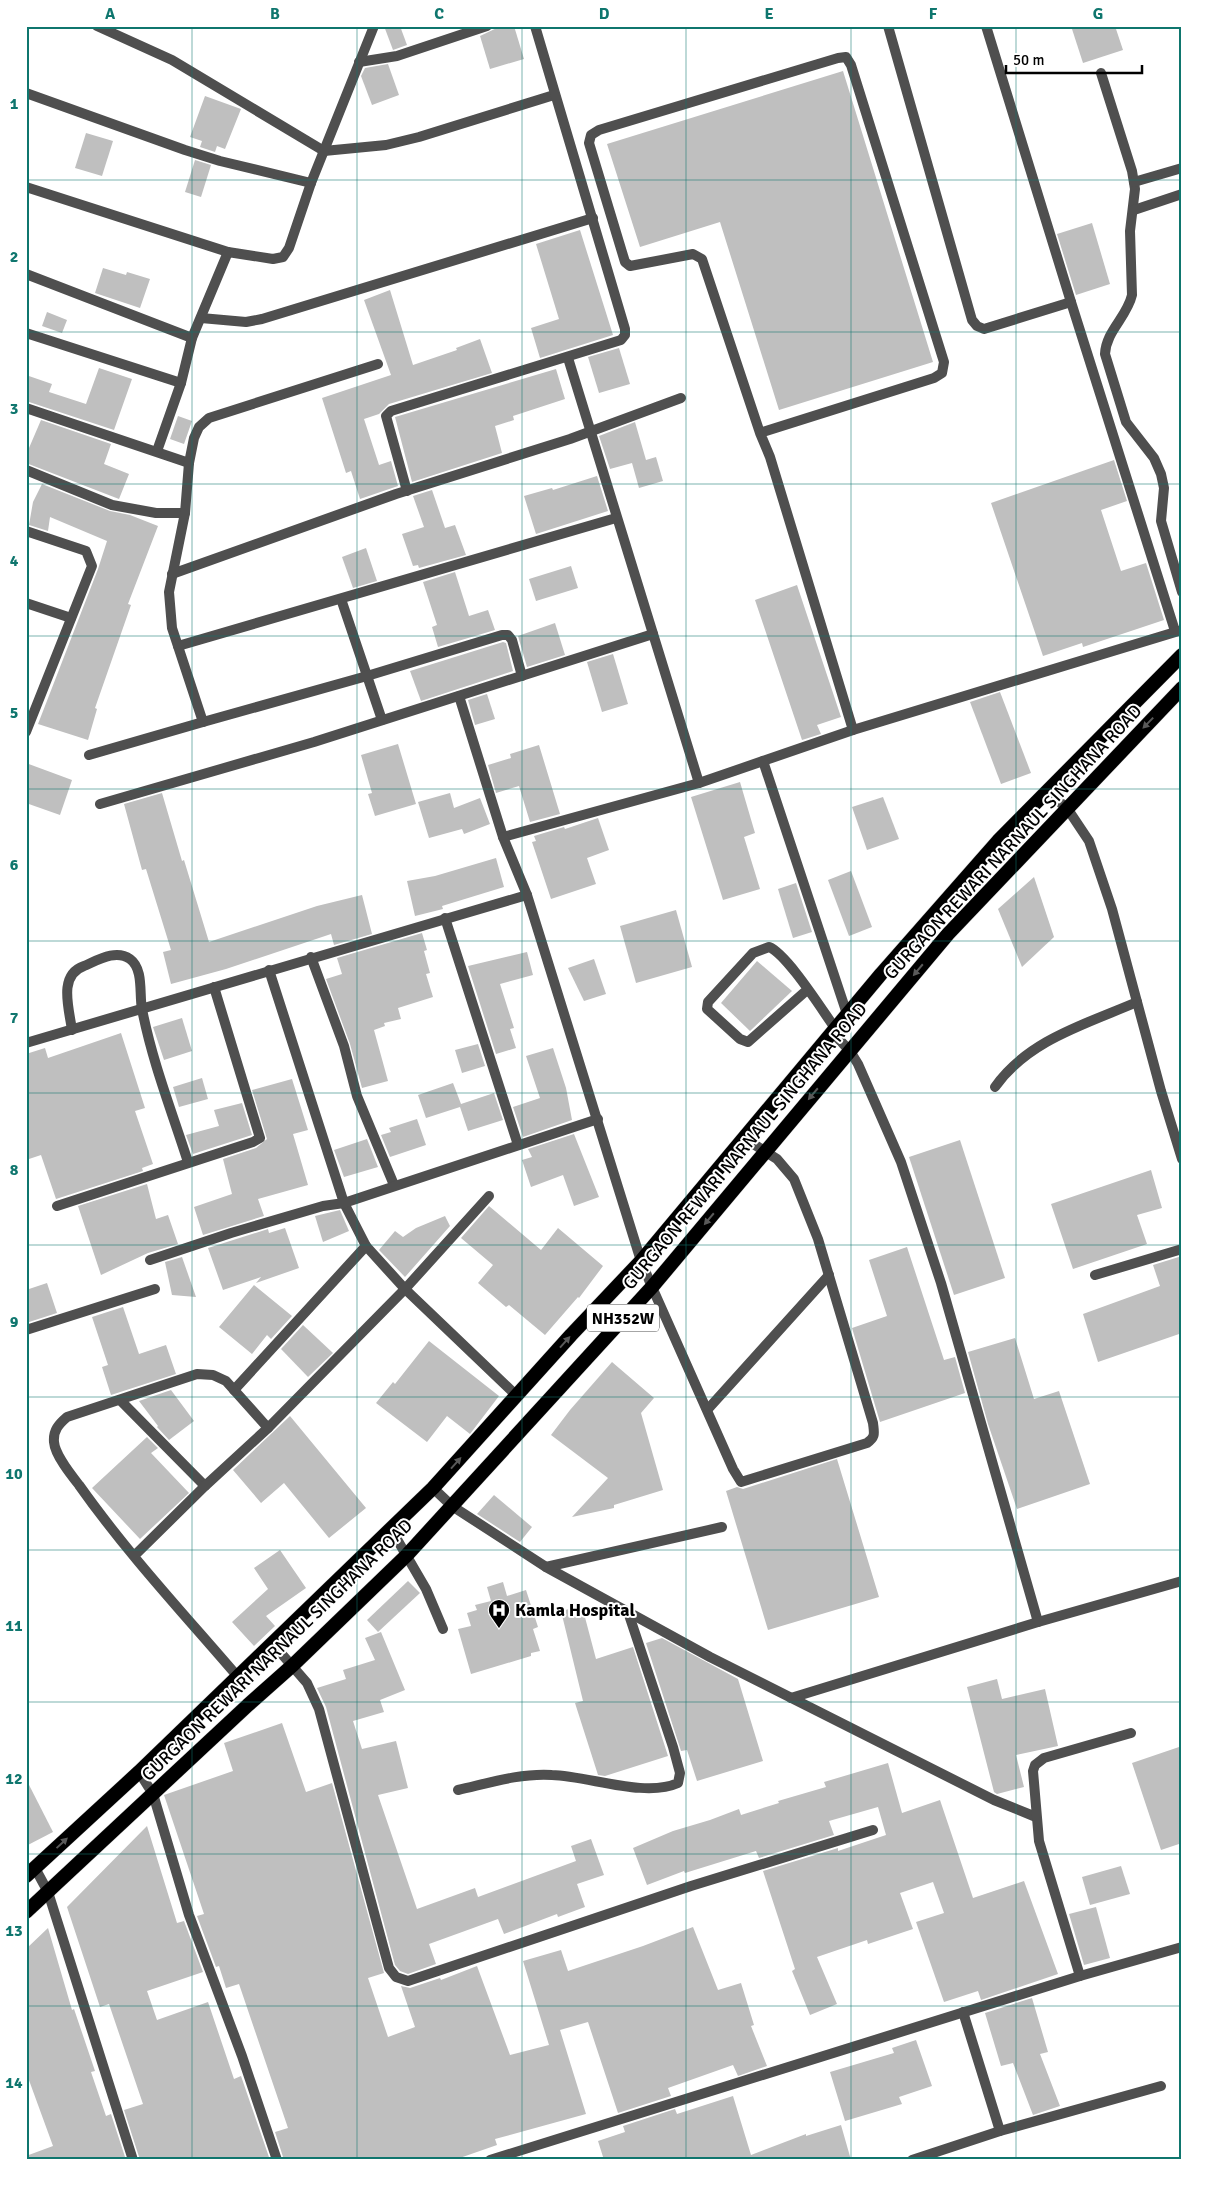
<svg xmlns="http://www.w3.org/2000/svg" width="1208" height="2186" font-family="Signika,sans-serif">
  <rect width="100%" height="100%" fill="#fff"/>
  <!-- building -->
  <g fill="#bfbfbf">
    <path d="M384,26H400L407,45L393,50Z"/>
    <path d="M501,26H514L524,59L490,69L480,36Z"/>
    <path d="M1071,26H1115L1123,50L1083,63Z"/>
    <path d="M388,64L399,95L372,105L361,76L365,68Z"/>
    <path d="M843,71L933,362L779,410L720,222L640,247L607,144Z"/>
    <path d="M205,96L241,109L225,149L217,146L215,152L200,147L202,141L190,137Z"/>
    <path d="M86,133L113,141L102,176L75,168Z"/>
    <path d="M195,160L211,165L201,197L185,192Z"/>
    <path d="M1092,223L1110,284L1076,295L1057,234Z"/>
    <path d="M580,230L613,335L540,358L531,328L559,319L536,244Z"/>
    <path d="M103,268L126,275L127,272L150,279L140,308L95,293Z"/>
    <path d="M390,290L413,365L457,350L456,348L480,339L492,373L389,404L379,414L364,419L379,465L391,461L398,486L360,499L351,471L346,473L322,398L391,375L364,300Z"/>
    <path d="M47,312L67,320L62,333L42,326Z"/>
    <path d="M619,348L630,384L599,393L588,357Z"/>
    <path d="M99,368L132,379L114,430L26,401V375L52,384L49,392L86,404Z"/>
    <path d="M556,369L565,399L513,416L514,420L495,426L502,453L412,482L395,417Z"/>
    <path d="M178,416L192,421L184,444L170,439Z"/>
    <path d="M41,420L111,444L104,464L129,474L119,499L26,463V455Z"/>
    <path d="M635,422L646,460L656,457L663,481L639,488L632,463L610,469L599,436Z"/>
    <path d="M1114,460L1127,501L1101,510L1121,571L1146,563L1164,620L1083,647L1082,643L1043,656L991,503Z"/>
    <path d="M597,476L608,511L536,534L524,496L552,488L553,490Z"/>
    <path d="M42,484L110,511L130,515L158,526L128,604L131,605L95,708L97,709L88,740L38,724L98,569L107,541L50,517L48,531L29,525L33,502Z"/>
    <path d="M432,490L445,528L455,525L466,555L419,568L418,565L413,566L402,534L424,527L413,496Z"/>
    <path d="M366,548L377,581L353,588L342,557Z"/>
    <path d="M571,566L578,588L536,601L529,579Z"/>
    <path d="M455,572L469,616L488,610L495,630L438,647L432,627L437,625L423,582Z"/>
    <path d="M797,585L841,717L817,725L821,734L802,740L755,600Z"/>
    <path d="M555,623L565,655L527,667L518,636Z"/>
    <path d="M503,642L506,643L513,671L421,701L410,671Z"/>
    <path d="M613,654L628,704L602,712L587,662Z"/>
    <path d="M1000,692L1031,773L1001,784L970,702Z"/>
    <path d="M487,694L495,719L475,725L468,700Z"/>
    <path d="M398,744L416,804L375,816L368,794L372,793L361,755Z"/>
    <path d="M539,745L560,814L530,822L519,786L496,793L488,765L511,758L510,754Z"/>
    <path d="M26,763L72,780L60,815L26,803Z"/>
    <path d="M740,782L755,833L744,837L760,889L723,900L691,797Z"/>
    <path d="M162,793L182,861L184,860L209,942L317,906L362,895L372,934L334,945L331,934L226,969L171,984L163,952L171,950L146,869L142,870L124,804Z"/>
    <path d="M450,793L454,808L480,798L490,824L464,834L462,829L429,838L418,802Z"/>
    <path d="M883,797L899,839L867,850L852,807Z"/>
    <path d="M598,818L609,850L587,858L596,884L551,899L532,842L536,841L534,836L564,827L565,829Z"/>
    <path d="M496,858L504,887L442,906L443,909L415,916L407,881L435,876Z"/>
    <path d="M851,871L872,927L849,936L828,880Z"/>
    <path d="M1034,877L1054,937L1022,967L998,909Z"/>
    <path d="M796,883L812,932L793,938L778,889Z"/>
    <path d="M676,910L692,967L636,983L620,926Z"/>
    <path d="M422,933L427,950L424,951L430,973L426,974L433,997L398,1008L401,1019L384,1023L385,1026L374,1030L388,1081L362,1088L350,1044L326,979L342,974L337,958Z"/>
    <path d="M527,952L533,975L500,984L514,1028L510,1029L516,1048L496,1054L468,966Z"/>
    <path d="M594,959L606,994L584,1001L568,968Z"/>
    <path d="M757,961L792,991L750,1031L721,1003Z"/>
    <path d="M182,1018L192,1051L164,1060L153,1027Z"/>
    <path d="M121,1033L145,1108L135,1111L153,1164L142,1168L143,1171L56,1199L41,1155L26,1160V1054L45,1048L48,1058Z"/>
    <path d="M478,1044L485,1066L462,1073L455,1050Z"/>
    <path d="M553,1048L566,1088L572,1120L523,1137L513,1107L540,1098L526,1056Z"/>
    <path d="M202,1078L208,1099L179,1107L173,1087Z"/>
    <path d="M292,1079L308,1130L293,1134L308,1185L258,1199L264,1216L203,1235L194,1207L232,1194L223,1159L256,1148L267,1139L252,1090Z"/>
    <path d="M453,1083L461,1104L494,1093L503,1120L468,1131L460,1107L426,1118L418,1095Z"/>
    <path d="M242,1103L252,1135L193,1154L186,1135L219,1126L214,1110Z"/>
    <path d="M417,1119L426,1145L390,1157L381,1135L391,1132L389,1128Z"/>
    <path d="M574,1134L599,1197L574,1206L563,1175L531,1187L522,1160L532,1157L528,1149Z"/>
    <path d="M367,1139L378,1167L344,1177L334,1150Z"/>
    <path d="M960,1140L1005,1278L954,1295L909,1157Z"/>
    <path d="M1151,1170L1162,1208L1137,1215L1147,1244L1073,1269L1051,1204Z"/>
    <path d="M147,1184L156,1219L168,1215L178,1244L148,1253L101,1275L78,1206Z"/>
    <path d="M489,1206L541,1250L558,1228L603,1266L579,1298L578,1297L545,1335L509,1305L506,1307L478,1283L493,1265L461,1238Z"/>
    <path d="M340,1210L349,1231L323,1242L315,1216Z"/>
    <path d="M445,1216L450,1226L405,1277L379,1250L395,1231L403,1237L416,1228Z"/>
    <path d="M285,1228L299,1268L256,1283L261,1277L223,1290L208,1248L268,1229L269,1233Z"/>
    <path d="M907,1247L944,1360L955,1357L965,1393L880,1422L852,1328L887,1316L869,1260Z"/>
    <path d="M1182,1256V1333L1098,1362L1083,1314L1160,1286L1153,1265Z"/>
    <path d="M182,1257L196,1297L172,1295L165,1262Z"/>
    <path d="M47,1283L57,1313L26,1323V1290Z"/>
    <path d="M254,1285L292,1316L271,1339L267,1335L252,1354L219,1327Z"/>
    <path d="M123,1307L139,1354L166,1345L176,1374L111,1395L102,1367L108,1365L92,1317Z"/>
    <path d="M303,1325L333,1353L308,1377L281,1349Z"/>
    <path d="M1015,1338L1034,1399L1059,1391L1090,1484L1017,1509L988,1424L968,1352Z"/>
    <path d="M429,1341L499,1396L470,1434L447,1416L427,1442L376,1403L393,1382L395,1384Z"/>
    <path d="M612,1362L654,1398L641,1413L663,1490L614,1505V1508L572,1517L608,1478L551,1435L570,1410Z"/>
    <path d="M171,1390L194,1421L169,1440L157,1427L158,1426L139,1401Z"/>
    <path d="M290,1416L366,1508L329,1538L284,1483L261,1503L233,1470Z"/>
    <path d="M147,1437L158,1448L151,1453L189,1493L140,1539L92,1488Z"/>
    <path d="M837,1459L879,1597L768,1630L726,1491L737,1487L743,1489Z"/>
    <path d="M494,1495L532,1527L520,1542L477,1514Z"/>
    <path d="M280,1550L306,1588L266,1616L275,1626L254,1646L232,1622L268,1589L254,1568Z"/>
    <path d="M408,1581L420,1593L378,1632L367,1620Z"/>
    <path d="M503,1582L507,1596L526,1590L538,1627L533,1629L540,1651L531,1653V1656L471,1674L458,1629L471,1626L467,1613L477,1610L475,1605L491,1601L487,1587Z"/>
    <path d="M582,1606L596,1659L633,1647L668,1756L605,1776L598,1775L575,1703L583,1701L561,1611Z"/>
    <path d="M381,1632L405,1690L380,1700L384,1712L353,1721L362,1749L396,1741L408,1788L378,1795L417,1909L475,1888L478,1897L576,1861L571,1846L591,1839L604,1875L577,1884L585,1907L558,1917L557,1914L504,1934L498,1919L429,1944L436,1964L408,1974L400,1971L395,1965L326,1707L317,1688L346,1679L343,1670L375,1660L365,1638Z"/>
    <path d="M662,1638L738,1679L763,1761L697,1781L687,1750L681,1751L646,1643Z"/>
    <path d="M997,1679L1002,1699L1045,1689L1058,1746L1016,1755L1024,1787L997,1794L994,1792L967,1687Z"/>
    <path d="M282,1723L306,1792L332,1783L384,1973L368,1978L388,2037L415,2027L401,1986L410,1988L440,1978L441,1980L477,1966L510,2055L549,2045L523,1961L561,1950L568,1971L643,1946L693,1927L718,1990L741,1983L754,2025L751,2026L767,2066L738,2076L733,2065L668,2088L671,2096L618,2113L588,2022L560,2030L586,2114L495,2139L497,2145L454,2160H284L275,2132L288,2128L239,1984L226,1988L219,1966L216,1967L197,1916L204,1914L164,1795L233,1771L224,1743Z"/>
    <path d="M1179,1747L1182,1756V1843L1161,1850L1132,1763Z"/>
    <path d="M888,1763L902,1813L940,1800L973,1898L1024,1881L1058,1974L981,2000L978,1991L944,2002L916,1922L944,1913L933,1882L900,1893L913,1929L868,1944L867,1940L817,1957L837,2004L810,2015L792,1971L795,1969L763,1871L838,1848V1851L886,1835L878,1807L829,1821L834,1835L759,1858L756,1851L685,1873L684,1871L647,1885L633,1848L673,1831L710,1820L739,1809L741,1815L779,1803L778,1801L826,1787L824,1782Z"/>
    <path d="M26,1779L53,1832L26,1846Z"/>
    <path d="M147,1826L177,1923L184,1921L203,1972L147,1991L157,2020L208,2002L234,2079L241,2076L270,2160H140L124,2110L143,2104L109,2004L100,2007L67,1907Z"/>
    <path d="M1121,1866L1130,1894L1090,1905L1082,1877Z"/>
    <path d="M1096,1907L1110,1958L1084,1965L1069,1914Z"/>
    <path d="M48,1928L72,2010L74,2009L95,2071L91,2072L106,2116L111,2114L126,2160H26V2156L53,2146L26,2072V1949Z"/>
    <path d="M1032,1998L1048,2052L1040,2054L1060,2106L1033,2115L1013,2063L1001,2066L985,2013Z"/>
    <path d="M916,2040L932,2086L899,2097L902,2104L845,2121L830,2072L894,2053L892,2048Z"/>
    <path d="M733,2096L751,2155L806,2134V2136L841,2125L851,2160H604L598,2141L625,2132L623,2126L675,2109L677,2114Z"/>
  </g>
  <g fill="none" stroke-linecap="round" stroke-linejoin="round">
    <!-- trunk casing -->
    <g stroke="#dbdbdb" stroke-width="15">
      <g id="trunk">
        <path d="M26,1876L139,1772L433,1488L571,1335L641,1261L881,974L998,841L1182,655"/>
        <path d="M26,1912L248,1705L293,1665L406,1556L652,1287L948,934L1182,688"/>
      </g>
    </g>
    <!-- service -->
    <g stroke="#4f4f4f" stroke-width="10">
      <path d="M97,26L172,60L324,151L386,145L419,137L554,95"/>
      <path d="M888,26L972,320L977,326L984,329L1071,302L1175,631"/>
      <path d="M986,26L1071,302"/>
      <path d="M359,62L397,56L487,26"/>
      <path d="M1101,73L1132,171L1135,189L1130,231L1132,295C1127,317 1106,331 1105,354L1126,422L1154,458L1161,474L1164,488L1161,521L1182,592"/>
      <path d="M26,93L185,150L220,161L311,183"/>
      <path d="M1134,182L1182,168"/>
      <path d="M26,187L228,252"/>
      <path d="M1134,210L1182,194"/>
      <path d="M26,274L192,338"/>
      <path d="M201,318L246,322L262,319L593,218"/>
      <path d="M26,333L181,383"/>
      <path d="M568,358L699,783"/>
      <path d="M26,408L189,463"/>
      <path d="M760,433L934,378L942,373L944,362L851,65L846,57L838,58L599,130L591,135L589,143L625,262L630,266L693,254L702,259L760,433L770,457L853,730"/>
      <path d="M157,451L181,383L192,338L228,252L273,259L283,257L289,248L311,183L374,26"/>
      <path d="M26,470L112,505L156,513H185"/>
      <path d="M407,491L386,416L391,411L621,340L625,335V329L535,26"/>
      <path d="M172,574L396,494L570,439L681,398"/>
      <path d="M341,599L382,720"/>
      <path d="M178,646L616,518"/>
      <path d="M459,696L503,837L699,783L853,730L1182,630"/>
      <path d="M203,722L367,676L502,635H508L512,640L522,676"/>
      <path d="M89,755L203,722L172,628L169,592L185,513L189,463L194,438L199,427L209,418L378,364"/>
      <path d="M763,761L847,1014"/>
      <path d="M1047,792L1067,808L1089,841L1112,909L1161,1091L1182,1159"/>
      <path d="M100,804L314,742L653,634"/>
      <path d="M445,918L518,1145"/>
      <path d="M311,957L344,1046L357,1096L394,1185"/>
      <path d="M269,970L344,1203L366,1246L405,1289L517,1396"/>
      <path d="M807,990L748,1042L740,1039L707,1009L708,1002L753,953L769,947C787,954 822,1010 835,1028"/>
      <path d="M72,1030C69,1008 58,975 84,966C98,960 116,949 130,959C144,969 139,995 142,1009C152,1061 172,1112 188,1162"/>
      <path d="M832,1032L850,1051L858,1064L901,1162L941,1283L1038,1622"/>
      <path d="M995,1087C1028,1040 1086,1024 1137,1002"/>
      <path d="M57,1206L253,1142L260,1138L214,987"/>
      <path d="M1095,1275L1182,1249"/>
      <path d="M652,1287L733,1469L741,1482L867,1443C876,1437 874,1433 873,1423L818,1239L794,1179L777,1159L744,1138"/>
      <path d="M234,1390L366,1246"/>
      <path d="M120,1400L205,1486"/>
      <path d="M708,1409L829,1275"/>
      <path d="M268,1428L405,1289L489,1196"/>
      <path d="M433,1488L452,1506L546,1567L710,1657L994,1800L1036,1817"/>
      <path d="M391,1529L426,1589L443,1629"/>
      <path d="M134,1556L205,1486L268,1428L226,1381L213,1375L197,1374L67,1417C59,1424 53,1430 54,1442C55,1455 71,1475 79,1485C127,1553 184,1614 238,1677"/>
      <path d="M546,1567L722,1527"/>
      <path d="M273,1644L307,1683L319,1709L389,1968L396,1977L408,1981L691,1886L873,1830"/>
      <path d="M791,1698L1038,1622L1182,1581"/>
      <path d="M139,1772L153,1794L189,1915L242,2056L277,2160"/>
      <path d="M458,1790C489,1783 520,1773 552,1775C589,1776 645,1798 678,1783L680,1773L673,1747L628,1612"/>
      <path d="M35,1868L48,1892L133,2160"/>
      <path d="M1080,1976L1039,1841L1033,1771L1035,1765L1044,1758L1131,1733"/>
      <path d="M963,2012L1000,2131"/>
      <path d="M490,2160L1080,1976L1182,1947"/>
      <path d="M912,2160L1000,2131L1161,2086"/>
    </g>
    <!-- minor -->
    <g stroke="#4f4f4f" stroke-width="10">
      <path d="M26,531L86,551L92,566L26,732"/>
      <path d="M26,603L71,618"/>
      <path d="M503,837L527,895L641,1261L652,1287"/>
      <path d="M26,1043L527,895"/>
      <path d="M150,1260L231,1233L323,1206L344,1203L598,1119"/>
      <path d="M26,1330L155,1289"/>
    </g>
    <!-- trunk -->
    <use href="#trunk" stroke="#000" stroke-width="14"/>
  </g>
  <!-- one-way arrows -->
  <defs><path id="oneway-solid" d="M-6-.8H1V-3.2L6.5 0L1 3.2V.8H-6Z" transform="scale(1.25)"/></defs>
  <g fill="#595959">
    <use href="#oneway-solid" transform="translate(1148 723) rotate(134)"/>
    <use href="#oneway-solid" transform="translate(918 970) rotate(130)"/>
    <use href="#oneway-solid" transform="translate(813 1094) rotate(130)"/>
    <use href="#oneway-solid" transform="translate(709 1219) rotate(130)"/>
    <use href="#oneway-solid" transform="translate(565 1342) rotate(-48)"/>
    <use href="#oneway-solid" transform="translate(456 1463) rotate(-48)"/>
    <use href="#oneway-solid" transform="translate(62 1843) rotate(-43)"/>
  </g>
  <!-- grid -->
  <path fill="none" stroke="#0f766e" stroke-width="1" stroke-opacity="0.55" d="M192,26V2160M357,26V2160M522,26V2160M686,26V2160M851,26V2160M1016,26V2160M26,180H1182M26,332H1182M26,484H1182M26,636H1182M26,789H1182M26,941H1182M26,1093H1182M26,1245H1182M26,1397H1182M26,1550H1182M26,1702H1182M26,1854H1182M26,2006H1182"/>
  <!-- icons -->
  <defs>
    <g id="hospital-pin" transform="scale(1.125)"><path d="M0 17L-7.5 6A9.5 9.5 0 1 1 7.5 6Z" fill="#000" stroke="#fff"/><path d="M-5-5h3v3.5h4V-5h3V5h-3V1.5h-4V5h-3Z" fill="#fff"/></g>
  </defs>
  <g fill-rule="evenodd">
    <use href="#hospital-pin" x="499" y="1610"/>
  </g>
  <g text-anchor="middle" stroke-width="4" stroke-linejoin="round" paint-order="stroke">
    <!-- shield labels -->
    <rect fill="#fff" stroke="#4c4c4c" stroke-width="1" x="587" y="1304.5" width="72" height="27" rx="4"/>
    <g font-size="16" font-weight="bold" fill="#000">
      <text x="623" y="1324">NH352W</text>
    </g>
    <!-- street labels -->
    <g font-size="18" fill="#000" stroke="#fff">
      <text transform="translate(1013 842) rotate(-47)" y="6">GURGAON REWARI NARNAUL SINGHANA ROAD</text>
      <text transform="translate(745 1146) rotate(-50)" y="6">GURGAON REWARI NARNAUL SINGHANA ROAD</text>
      <text transform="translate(277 1650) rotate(-44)" y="6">GURGAON REWARI NARNAUL SINGHANA ROAD</text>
    </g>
    <!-- poi labels -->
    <g font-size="18" font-weight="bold" fill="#000" stroke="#fff" text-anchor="start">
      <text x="515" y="1616">Kamla Hospital</text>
    </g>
  </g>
  <!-- border -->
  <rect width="1208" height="2186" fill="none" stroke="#ffffff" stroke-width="55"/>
  <!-- scale -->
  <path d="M1006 65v8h136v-8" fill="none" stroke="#000000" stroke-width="2.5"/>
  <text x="1013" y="65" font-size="15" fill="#000000" stroke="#ffffff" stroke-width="4" paint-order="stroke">50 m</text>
  <rect x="28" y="28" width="1152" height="2130" fill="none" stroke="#0f766e" stroke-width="2"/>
  <g font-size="16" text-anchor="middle" font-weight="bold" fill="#0f766e">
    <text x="110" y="19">A</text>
    <text x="275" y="19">B</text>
    <text x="439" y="19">C</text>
    <text x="604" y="19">D</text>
    <text x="769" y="19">E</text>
    <text x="933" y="19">F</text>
    <text x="1098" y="19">G</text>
    <text x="14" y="109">1</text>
    <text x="14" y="262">2</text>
    <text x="14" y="414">3</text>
    <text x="14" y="566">4</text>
    <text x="14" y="718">5</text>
    <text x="14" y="870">6</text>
    <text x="14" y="1023">7</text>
    <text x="14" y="1175">8</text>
    <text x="14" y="1327">9</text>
    <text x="14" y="1479">10</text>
    <text x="14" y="1631">11</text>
    <text x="14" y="1784">12</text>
    <text x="14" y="1936">13</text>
    <text x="14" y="2088">14</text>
  </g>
</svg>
